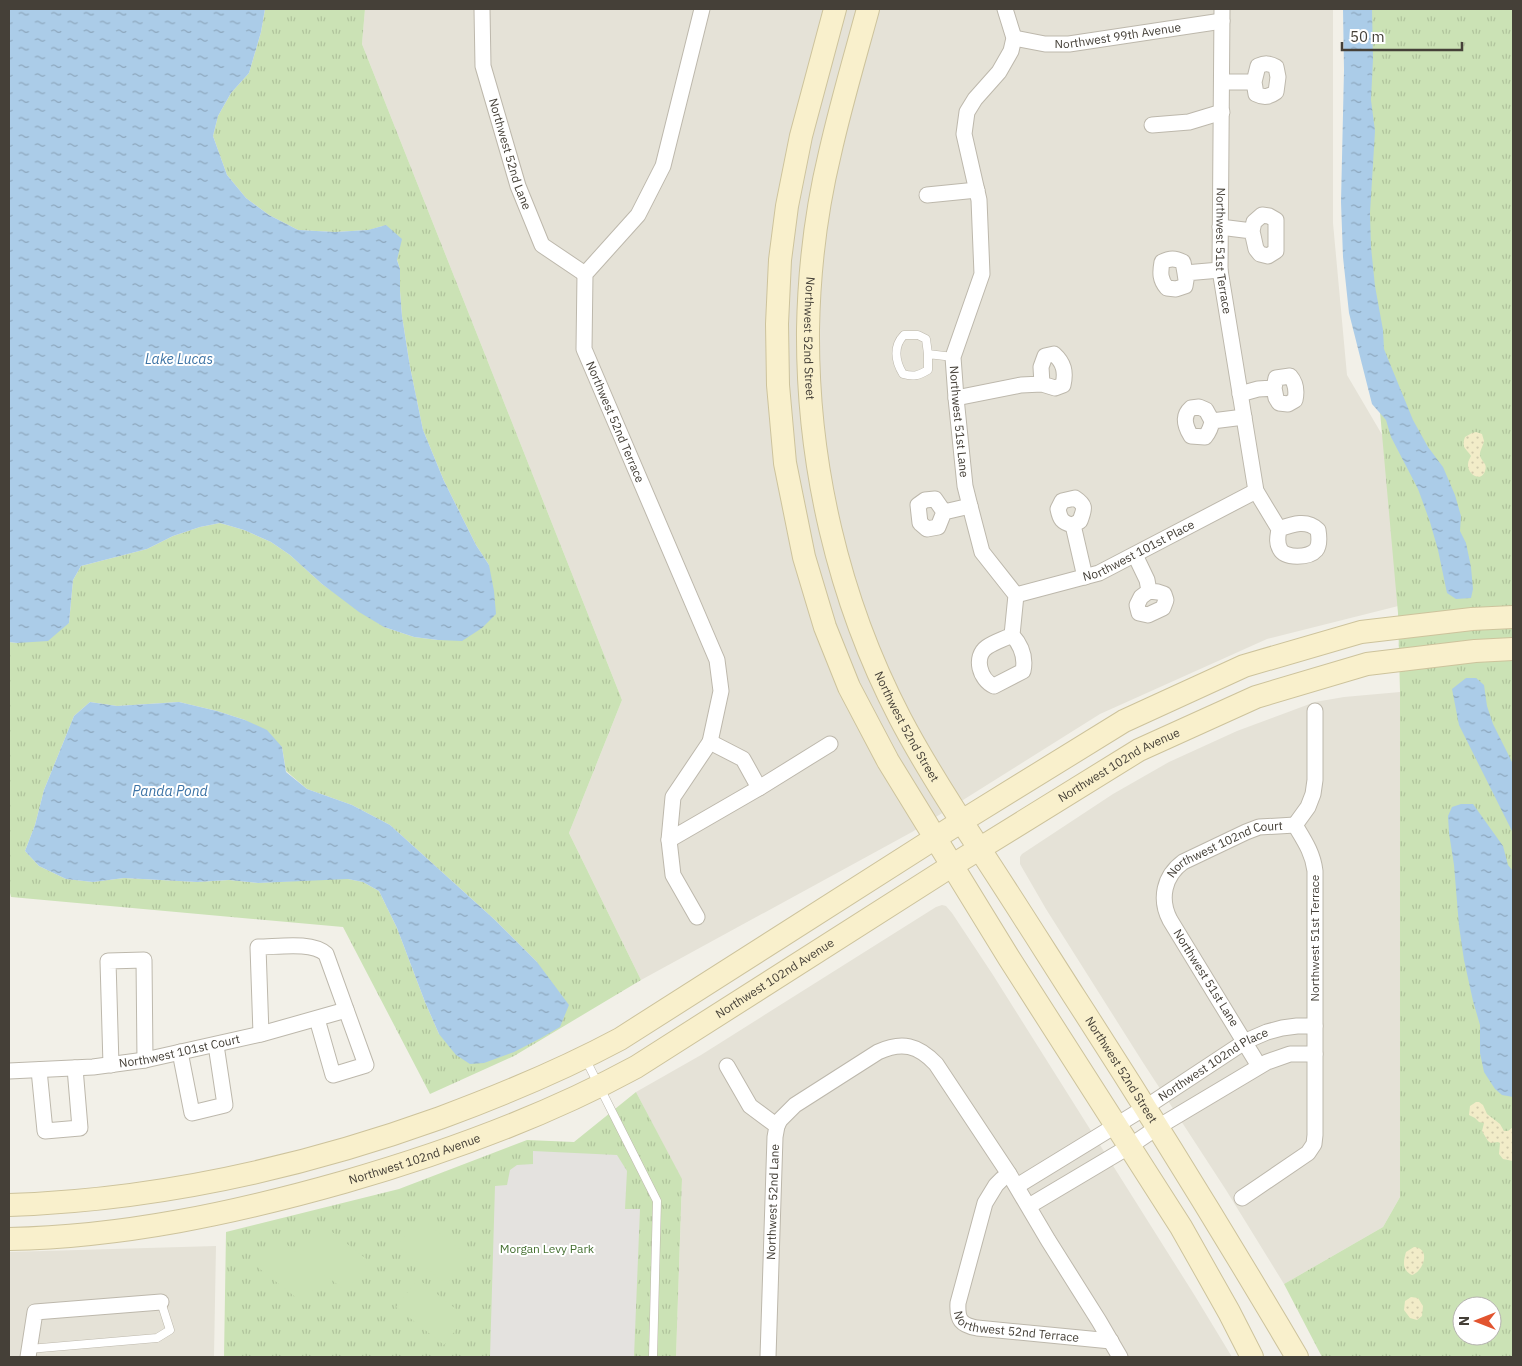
<svg xmlns="http://www.w3.org/2000/svg" width="1522" height="1366" font-family="'IBM Plex Sans',sans-serif">
  <defs>
    <pattern id="grass-tufts" width="24" height="20" patternUnits="userSpaceOnUse" patternTransform="scale(1.25)"><rect width="24" height="20" fill="#cbe2b5"/><path d="M3 7l-1-3M5 7V3M7 7l1-3M15 17l-1-3M17 17v-4M19 17l1-3" fill="none" stroke="#b0c39c"/></pattern>
    <pattern id="sand-dots" width="8" height="8" patternUnits="userSpaceOnUse" patternTransform="scale(1.25)"><rect width="8" height="8" fill="#f2ecc8"/><path d="M2 2h.1M6 6h.1" fill="none" stroke="#d1cbad" stroke-width="1.8" stroke-linecap="round"/></pattern>
    <pattern id="water-ripples" width="26" height="14" patternUnits="userSpaceOnUse" patternTransform="scale(1.25)"><rect width="26" height="14" fill="#abcce8"/><path d="M2 4q2-2 4 0t4 0M15 11q2-2 4 0t4 0" fill="none" stroke="#8da7bd"/></pattern>
  </defs>
  <rect width="100%" height="100%" fill="#f2f0e8"/>
  <!-- residential -->
  <g fill="#e5e2d7">
    <path d="M365,9H1333V223L1347,375L1424,506L1442,595L1267,639L1100,714L912,832L641,980L569,833L622,700L362,44Z"/>
    <path d="M1400,692V1197L1383,1227L1284,1284L1226,1190L1142,1061L1046,909L1020,864V857L1022,854L1113,794L1169,762L1237,731L1315,702L1344,697Z"/>
    <path d="M942,905L946,906L952,913L993,975L1195,1296L1232,1357H676L682,1180L636,1092L701,1055L936,907Z"/>
    <path d="M216,1246L214,1357H9V1252Z"/>
  </g>
  <!-- grass -->
  <g fill="url(#grass-tufts)" fill-rule="evenodd">
    <path d="M265,9H365L362,44L622,700L569,833L641,980L514,1056L430,1094L343,927L11,897L9,889V642L17,643L69,623L73,580L81,566L147,549L173,536L200,527L220,523L244,530L271,542L290,555L322,584L384,627L414,637L438,640L489,565L476,545L444,481L423,430L410,367L402,316L400,291V269L386,225L369,230L335,232L298,230L269,215L246,198L227,175L213,136L218,116L231,93L249,73L261,32ZM90,702L117,706L179,702L217,711L245,720L282,747L286,771L307,789L352,805L390,825L495,920L537,962L439,1034L425,1002L397,928L379,891L363,882L348,879H329L258,883L229,880L197,882L124,878L93,882L66,879L39,866L25,851L35,825L44,790L74,716Z"/>
    <path d="M1344,9H1513V1357H1322L1284,1284L1383,1227L1400,1197V692L1398,613ZM1462,1306H1492V1336H1462Z"/>
    <path d="M636,1092L682,1179L676,1357H224L226,1232L399,1189L527,1140L574,1142Z"/>
  </g>
  <!-- sand -->
  <g fill="url(#sand-dots)">
    <path d="M1476,432L1482,434L1484,441C1483,446 1479,452 1480,456C1482,462 1488,464 1485,471C1481,483 1467,474 1468,464C1468,461 1470,458 1471,456C1466,448 1461,448 1465,437L1472,433Z"/>
    <path d="M1476,1102H1479L1483,1105L1487,1114L1500,1124L1504,1131H1508L1513,1127V1161L1503,1159L1499,1154L1500,1143L1498,1142L1491,1143L1488,1141L1482,1131L1484,1123L1479,1122L1475,1118L1469,1115L1470,1106Z"/>
    <path d="M1414,1247C1431,1248 1424,1271 1412,1275C1402,1270 1403,1262 1406,1252Z"/>
    <path d="M1411,1297L1418,1298L1423,1306L1422,1316L1417,1320L1410,1318L1404,1310L1405,1301Z"/>
  </g>
  <!-- garden -->
  <g fill="#cbe2b5">
    <path d="M419,1218L468,1255L447,1284L397,1246Z"/>
    <path d="M323,1225L369,1261L346,1291L325,1275L303,1303L256,1266L278,1238L300,1255Z"/>
    <path d="M418,1279L466,1317L444,1345L396,1307Z"/>
  </g>
  <!-- parking -->
  <path fill="#e4e2df" d="M533,1151L617,1155L627,1171L625,1209H640L634,1357H490L495,1186L507,1185L510,1170L517,1165L533,1164Z"/>
  <!-- water -->
  <g fill="url(#water-ripples)">
    <path d="M9,9H265L261,32L249,73L231,93L218,116L213,136L227,175L246,198L269,215L298,230L335,232L368,230L386,225L402,239L397,260L400,269V291L402,316L410,367L423,430L444,481L476,545L489,565L494,591L496,614L482,628L462,641L438,640L414,637L384,627L359,612L322,584L290,555L271,542L244,530L220,523L200,527L173,536L147,549L81,566L73,580L69,623L48,641L17,643L9,642Z"/>
    <path d="M1343,9H1372L1373,59L1371,100L1375,131L1370,213L1371,247L1375,286L1383,330L1384,349L1413,420L1428,447L1443,467L1455,495L1461,516L1460,531L1466,543L1471,567L1473,589L1471,598L1456,599L1447,593L1438,550L1430,522L1418,489L1391,437L1386,420L1372,404L1349,313L1343,257L1341,202L1344,70Z"/>
    <path d="M1466,678H1476L1484,685L1487,706L1493,724L1513,764V833L1459,725L1452,689Z"/>
    <path d="M90,702L117,706L179,702L217,711L245,720L267,730L282,747L286,772L307,789L352,805L390,825L495,920L537,962L569,1005L560,1027L541,1038L514,1052L484,1063L470,1064L456,1055L439,1034L425,1002L397,928L379,891L363,882L348,879L258,883L229,880L197,882L124,878L93,882L66,879L39,866L25,851L35,825L44,790L74,716Z"/>
    <path d="M1461,804H1473L1503,846L1508,865L1513,871V1097L1502,1095L1495,1089L1484,1072L1480,1053V1025L1473,1001L1464,960L1459,926L1454,865L1449,833L1448,816L1452,807Z"/>
  </g>
  <g fill="none" stroke-linecap="round" stroke-linejoin="round">
    <!-- lane casing -->
    <g stroke="#bdb8ac" stroke-width="9">
      <g id="lane">
        <path d="M928,354V370C918,376 913,377 903,374C895,361 893,346 904,335H918L926,339L928,354L953,357"/>
        <path d="M586,1060L657,1201L653,1357"/>
        <path d="M29,1349L157,1338L170,1330L161,1302"/>
      </g>
    </g>
    <!-- street casing -->
    <g stroke="#bdb8ac" stroke-width="17">
      <g id="street">
        <path id="s1" d="M482,9L483,66L518,186L542,245L585,274"/>
        <path id="s2" d="M1005,9L1014,38L1011,51L999,72L975,99L967,112L964,134L979,200L982,274L953,357L956,398L965,486L970,506L982,552L1016,595L1012,635C1021,645 1026,657 1023,671L994,686C980,680 973,657 987,647C994,642 1004,639 1012,635"/>
        <path id="s3" d="M1222,9L1220,270L1256,491L1279,529C1293,524 1307,519 1318,530C1319,536 1320,545 1316,550C1309,558 1285,559 1280,549C1276,542 1278,536 1279,529"/>
        <path id="s4" d="M1014,38L1045,44H1069L1222,21"/>
        <path d="M1222,82H1254L1258,66C1265,63 1269,63 1276,67L1278,77L1276,92C1269,97 1264,98 1256,94L1254,82"/>
        <path d="M1152,125L1189,122L1222,112"/>
        <path d="M927,195L977,190"/>
        <path d="M1220,227L1252,231L1254,222L1262,215L1269,216L1276,220V251L1268,256L1260,254L1256,249L1252,231"/>
        <path d="M1185,273L1186,280L1185,286L1176,289L1167,288C1160,280 1160,273 1162,262C1170,258 1175,258 1183,262L1185,273L1220,270"/>
        <path d="M1240,394L1258,389L1274,388L1276,378L1290,376C1296,383 1297,391 1295,400L1288,404L1279,403L1276,398L1274,388"/>
        <path d="M956,398L1021,385L1042,384L1055,388L1063,385C1066,372 1064,363 1054,354L1045,356L1041,367L1042,384"/>
        <path d="M1212,421C1211,428 1209,432 1205,437L1191,436C1185,426 1182,416 1191,408L1199,407L1206,410L1212,421L1244,417"/>
        <path d="M944,512L935,499L925,500L918,505L920,523L927,529L938,527L944,512L970,506"/>
        <path d="M1073,525C1062,523 1060,519 1058,509L1062,501L1075,498C1087,506 1084,509 1080,521L1073,525L1085,577"/>
        <path d="M1135,555L1147,580L1149,591L1141,597L1137,605L1139,613L1148,615L1163,608L1166,600L1164,594L1158,592L1149,591"/>
        <path id="s5" d="M1016,595L1099,573L1256,491"/>
        <path d="M710,742L743,759L759,788"/>
        <path d="M669,840L759,788L830,744"/>
        <path d="M697,917L673,875L669,840L673,797L710,742L721,691L717,660L584,349L585,274L638,215L663,166L702,9"/>
        <path d="M261,1034L258,947C277,947 312,941 326,954L366,1065L333,1075L317,1019"/>
        <path d="M180,1052L192,1113L225,1105L216,1045"/>
        <path d="M111,1065L108,961L144,960L145,1060"/>
        <path d="M727,1066L750,1106L777,1126L775,1137L768,1357"/>
        <path id="s6" d="M1259,1066L1170,920C1159,899 1164,876 1183,862L1246,832L1259,827L1295,825"/>
        <path d="M39,1070L45,1131L80,1128L75,1068"/>
        <path id="s7" d="M9,1071L93,1067L145,1060L261,1034L346,1010"/>
        <path d="M777,1126L780,1120L795,1105L878,1052C902,1041 918,1045 936,1064L1009,1174L1048,1240L1099,1321L1120,1357"/>
        <path id="s8" d="M1009,1174L1002,1179L996,1185L985,1203L958,1303C957,1320 961,1325 977,1328L1111,1341"/>
        <path id="s9" d="M1017,1186L1146,1107L1246,1041L1267,1032L1282,1028L1297,1026H1315"/>
        <path d="M1242,1198L1308,1153L1314,1144L1315,1135V871C1313,853 1304,840 1295,825L1308,807L1313,794L1315,780V711"/>
        <path d="M1029,1206L1130,1146L1158,1127L1267,1062L1290,1054H1315"/>
        <path d="M28,1357L35,1312L161,1302"/>
      </g>
    </g>
    <!-- secondary casing -->
    <g stroke="#cdc39c" stroke-width="24">
      <g id="secondary">
        <path d="M835,9L801,136L787,206L780,260L777,324L778,385L785,463L804,557L825,627L849,687L888,761L1009,958L1181,1227L1229,1312L1252,1357"/>
        <path id="s10" d="M868,9C855,57 841,104 830,153C816,211 809,270 808,330C807,463 838,599 900,718C923,762 950,804 977,845C1010,895 1042,946 1074,996C1151,1115 1225,1235 1297,1357"/>
        <path d="M9,1205C157,1200 301,1168 440,1118C502,1095 562,1070 620,1039L962,821L1124,721L1244,666L1361,632L1472,619L1513,617"/>
        <path id="s11" d="M9,1239C122,1237 235,1213 344,1182C445,1153 544,1117 636,1067L953,865L1139,750L1256,697L1367,664L1475,651L1513,649"/>
      </g>
    </g>
    <!-- lane -->
    <use href="#lane" stroke="#fff" stroke-width="8"/>
    <!-- street -->
    <use href="#street" stroke="#fff" stroke-width="15"/>
    <!-- secondary -->
    <use href="#secondary" stroke="#f9f0cc" stroke-width="22"/>
  </g>
  <g text-anchor="middle" stroke-width="4" stroke-linejoin="round" paint-order="stroke">
    <!-- street labels -->
    <g font-size="12" fill="#454038" stroke="#fff">
      <text dy="4" stroke="none"><textPath href="#s4" startOffset="105">Northwest 99th Avenue</textPath></text>
      <text dy="4" stroke="none"><textPath href="#s1" startOffset="149">Northwest 52nd Lane</textPath></text>
      <text dy="4" stroke="none"><textPath href="#s3" startOffset="242">Northwest 51st Terrace</textPath></text>
      <text dy="4" stroke="none"><textPath href="#s10" startOffset="336">Northwest 52nd Street</textPath></text>
      <text transform="translate(615 422) rotate(67)" y="4">Northwest 52nd Terrace</text>
      <text dy="4" stroke="none"><textPath href="#s2" startOffset="436">Northwest 51st Lane</textPath></text>
      <text dy="4" stroke="none"><textPath href="#s5" startOffset="131">Northwest 101st Place</textPath></text>
      <text dy="4" stroke="none"><textPath href="#s10" startOffset="741">Northwest 52nd Street</textPath></text>
      <text dy="4" stroke="none"><textPath href="#s11" startOffset="1225">Northwest 102nd Avenue</textPath></text>
      <text dy="4" stroke="none"><textPath href="#s6" startOffset="280">Northwest 102nd Court</textPath></text>
      <text transform="translate(1315 938) rotate(-90)" y="4">Northwest 51st Terrace</text>
      <text transform="translate(1206 978) rotate(58)" y="4">Northwest 51st Lane</text>
      <text dy="4" stroke="none"><textPath href="#s11" startOffset="820">Northwest 102nd Avenue</textPath></text>
      <text dy="4" stroke="none"><textPath href="#s7" startOffset="172">Northwest 101st Court</textPath></text>
      <text dy="4" stroke="none"><textPath href="#s9" startOffset="231">Northwest 102nd Place</textPath></text>
      <text dy="4" stroke="none"><textPath href="#s10" startOffset="1146">Northwest 52nd Street</textPath></text>
      <text dy="4" stroke="none"><textPath href="#s11" startOffset="415">Northwest 102nd Avenue</textPath></text>
      <text transform="translate(773 1202) rotate(-88)" y="4">Northwest 52nd Lane</text>
      <text dy="4" stroke="none"><textPath href="#s8" startOffset="215">Northwest 52nd Terrace</textPath></text>
    </g>
    <!-- park labels -->
    <g font-size="12" fill="#457031" stroke="#fff">
      <text x="547" y="1253">Morgan Levy Park</text>
    </g>
    <!-- water labels -->
    <g font-size="14" font-style="italic" fill="#3c73a5" stroke="#fff">
      <text x="179" y="364">Lake Lucas</text>
      <text x="170" y="796">Panda Pond</text>
    </g>
  </g>
  <!-- border -->
  <rect width="1522" height="1366" fill="none" stroke="#454038" stroke-width="20"/>
  <!-- north arrow -->
  <g transform="translate(1477 1321) rotate(270)"><circle r="24" fill="#ffffff" stroke="#b5b3af"/>
  <path d="M0-4L9 19L0 12L-9 19Z" fill="#e2542f"/>
  <text y="-8" font-size="14" font-weight="bold" text-anchor="middle" fill="#454038">N</text>
  </g>
  <!-- scale -->
  <path d="M1342 42v8h120v-8" fill="none" stroke="#454038" stroke-width="2.5"/>
  <text x="1350" y="42" font-size="15" fill="#454038" stroke="#ffffff" stroke-width="4" paint-order="stroke">50 m</text>
</svg>
